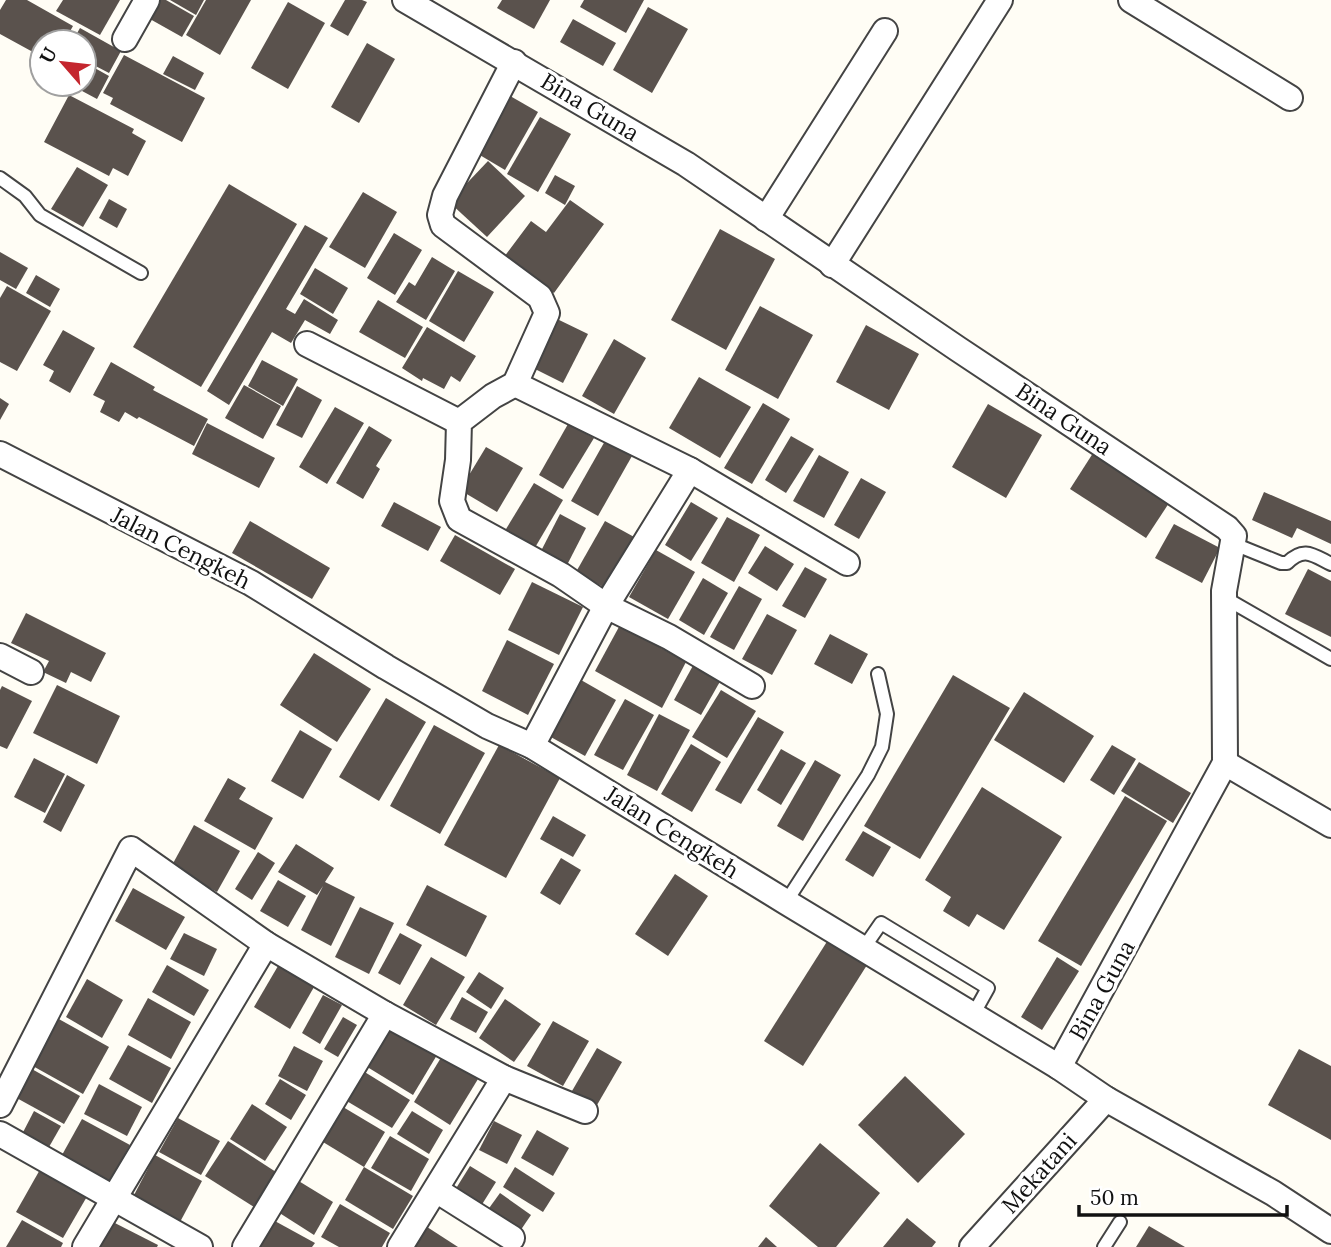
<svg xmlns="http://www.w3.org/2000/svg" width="1331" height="1247" font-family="Lora,serif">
  <rect width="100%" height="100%" fill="#fffdf5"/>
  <!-- building -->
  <g fill="#5a524d">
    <path d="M6,0H27L73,26L64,42H42V57L0,34V10Z"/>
    <path d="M63,0H120L100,35L56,11Z"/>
    <path d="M149,0H166L194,16L182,37L141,14Z"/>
    <path d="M170,0H204L196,15Z"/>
    <path d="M206,0H251L220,55L186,35Z"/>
    <path d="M345,0H362L367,2L348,36L330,26Z"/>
    <path d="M502,0H550L534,29L497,8Z"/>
    <path d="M584,0H644L626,33L580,7Z"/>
    <path d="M288,2L325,23L288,89L251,68Z"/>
    <path d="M648,7L688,29L652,93L613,70Z"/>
    <path d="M573,19L616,43L603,66L560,42Z"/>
    <path d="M80,28L121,51L109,73L84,60V42H72Z"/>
    <path d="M367,43L395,59L359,123L331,107Z"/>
    <path d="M124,55L205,98L182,142L110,104L113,98L103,93Z"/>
    <path d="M173,56L204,73L195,90L163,74Z"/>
    <path d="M84,62L109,76L97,99L69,84H84Z"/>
    <path d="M505,93L538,112L505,170L473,151Z"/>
    <path d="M69,95L134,129L132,133L146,141L128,176L113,168L109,176L44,142Z"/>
    <path d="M540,117L571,134L538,192L507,174Z"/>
    <path d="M488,161L525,196L487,237L449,202Z"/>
    <path d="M77,167L108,185L83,227L51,209Z"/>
    <path d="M555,175L575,186L565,205L545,193Z"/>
    <path d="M229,184L297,224L201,387L133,347Z"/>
    <path d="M363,192L397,212L365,268L329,247Z"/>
    <path d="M109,199L127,209L117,228L99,218Z"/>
    <path d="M570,200L604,224L554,293L504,257L531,221L546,232Z"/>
    <path d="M305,225L328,238L286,309L295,314L304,299L338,320L330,334L305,320L291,343L272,332L229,405L207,391Z"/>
    <path d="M720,229L775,259L726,350L671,320Z"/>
    <path d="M394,233L422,250L395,295L367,278Z"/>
    <path d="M0,252L28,268L16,289L0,280Z"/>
    <path d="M432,257L455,271L426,320L396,302L409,282L415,286Z"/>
    <path d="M315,268L348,288L333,314L300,294Z"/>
    <path d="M458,271L494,292L464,342L429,321Z"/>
    <path d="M36,275L60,289L50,307L26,293Z"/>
    <path d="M7,286L51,311L17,371L0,362V298Z"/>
    <path d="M378,300L423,327L405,358L359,332Z"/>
    <path d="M760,306L813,335L778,399L725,370Z"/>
    <path d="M555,318L588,334L563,383L531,367Z"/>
    <path d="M866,325L919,354L889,410L836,382Z"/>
    <path d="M427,327L476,356L460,382L451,376L444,389L423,378L422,381L402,368Z"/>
    <path d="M63,330L95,348L70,393L49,381L54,371L43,365Z"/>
    <path d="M614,339L646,358L614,414L582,396Z"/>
    <path d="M262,360L298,379L283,406L248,386Z"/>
    <path d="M111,362L155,387L153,390L208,419L194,446L139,417L137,419L125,412L119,422L100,412L105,401L93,395Z"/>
    <path d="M699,377L751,407L720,458L669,428Z"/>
    <path d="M244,385L281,406L263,439L225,418Z"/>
    <path d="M297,386L322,400L302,438L276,425Z"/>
    <path d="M0,398L9,404L0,420Z"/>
    <path d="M763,403L790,419L752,484L724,468Z"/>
    <path d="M988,404L1042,435L1006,498L952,467Z"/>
    <path d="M335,407L364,423L327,484L299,467Z"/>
    <path d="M207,423L275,458L259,488L192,454Z"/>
    <path d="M568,424L594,438L563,489L539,475Z"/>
    <path d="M369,426L392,440L376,466L380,469L363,499L336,483Z"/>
    <path d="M791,436L814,449L786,493L765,480Z"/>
    <path d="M605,441L632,456L598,516L571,501Z"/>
    <path d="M486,447L523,468L497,512L460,490Z"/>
    <path d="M1095,450L1171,500L1146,538L1070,489Z"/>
    <path d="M819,455L849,472L824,518L793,501Z"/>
    <path d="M861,478L886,492L859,539L834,525Z"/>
    <path d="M534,483L563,500L533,551L503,534Z"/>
    <path d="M1264,492L1331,521V544L1297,528L1292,538L1252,520Z"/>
    <path d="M394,502L441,527L428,551L381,526Z"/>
    <path d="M691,502L718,518L691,561L665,545Z"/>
    <path d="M560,514L586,528L567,565L541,551Z"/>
    <path d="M727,517L760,535L734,582L701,563Z"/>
    <path d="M250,521L330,568L312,599L232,553Z"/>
    <path d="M605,521L636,538L607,589L576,572Z"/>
    <path d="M1174,524L1220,548L1202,583L1155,558Z"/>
    <path d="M455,535L515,569L500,595L440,561Z"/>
    <path d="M765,546L794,564L777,591L748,573Z"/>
    <path d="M656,550L695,572L668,619L629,597Z"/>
    <path d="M805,567L827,579L805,618L782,606Z"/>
    <path d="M1308,569L1331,581V637L1285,614Z"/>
    <path d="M703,578L728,593L704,635L679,620Z"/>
    <path d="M532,582L583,607L559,655L508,630Z"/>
    <path d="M739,586L762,599L734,650L710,637Z"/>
    <path d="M26,613L106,653L91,682L71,672L66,683L43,672L49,661L11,643Z"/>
    <path d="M767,614L797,630L772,675L742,659Z"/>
    <path d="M620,625L686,662L662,708L595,671Z"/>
    <path d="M830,634L868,654L852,684L814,664Z"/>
    <path d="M507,640L554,664L528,715L482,691Z"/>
    <path d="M314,653L371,689L337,742L280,705Z"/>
    <path d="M695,662L722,678L701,715L674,700Z"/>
    <path d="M953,675L1010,708L920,859L864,826Z"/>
    <path d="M581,680L616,700L585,756L549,736Z"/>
    <path d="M57,685L120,716L97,764L33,733Z"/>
    <path d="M2,686L32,701L7,749L0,746V690Z"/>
    <path d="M721,690L756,711L727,758L692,737Z"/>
    <path d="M1024,692L1094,736L1064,783L994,740Z"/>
    <path d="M386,698L426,722L379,801L339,777Z"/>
    <path d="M625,699L654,715L623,770L594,755Z"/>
    <path d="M659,714L690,730L657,791L627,775Z"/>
    <path d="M758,717L784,732L741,804L715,790Z"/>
    <path d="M434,725L485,753L440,834L390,806Z"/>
    <path d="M300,730L332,749L303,799L271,781Z"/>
    <path d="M691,744L721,762L692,812L661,794Z"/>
    <path d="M499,745L560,778L506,878L444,845Z"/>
    <path d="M1112,745L1136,759L1114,795L1090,780Z"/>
    <path d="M781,749L806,763L781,805L757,790Z"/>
    <path d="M34,758L65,774L45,813L14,797Z"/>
    <path d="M815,760L841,775L803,841L777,826Z"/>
    <path d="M1139,762L1191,793L1173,823L1121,791Z"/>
    <path d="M67,775L85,785L61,832L43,822Z"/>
    <path d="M228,778L246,788L239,799L273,818L255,850L204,821Z"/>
    <path d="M982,787L1062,837L1004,930L977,914L969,927L943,911L951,897L925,880Z"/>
    <path d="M1125,796L1167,821L1081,966L1038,941Z"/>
    <path d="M553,816L586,835L573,857L540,839Z"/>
    <path d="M194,825L240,851L217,892L171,867Z"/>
    <path d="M863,831L891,847L873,877L845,860Z"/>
    <path d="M296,844L334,868L325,882L355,897L331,946L301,930L323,886L317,895L278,872Z"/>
    <path d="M258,852L275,863L252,900L235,889Z"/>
    <path d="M561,858L581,870L560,905L540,893Z"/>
    <path d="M675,874L708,896L668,956L635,934Z"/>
    <path d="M278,880L306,896L288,927L260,911Z"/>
    <path d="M427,885L487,916L466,957L406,925Z"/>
    <path d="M133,888L185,917L166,950L115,921Z"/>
    <path d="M360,907L394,923L369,974L335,957Z"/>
    <path d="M184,933L217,949L204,976L170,959Z"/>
    <path d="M400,933L422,945L400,985L378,973Z"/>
    <path d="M828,940L867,965L803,1066L764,1041Z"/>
    <path d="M431,957L465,977L436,1025L403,1005Z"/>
    <path d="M1057,957L1079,971L1042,1030L1021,1017Z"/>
    <path d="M167,965L209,990L194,1016L152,992Z"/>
    <path d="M278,966L314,987L290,1029L254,1007Z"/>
    <path d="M479,972L504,988L491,1009L466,992Z"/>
    <path d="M87,979L123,1000L102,1038L66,1017Z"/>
    <path d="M323,995L342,1005L320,1044L302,1033Z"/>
    <path d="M462,997L488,1012L476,1033L450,1019Z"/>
    <path d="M148,998L191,1022L171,1059L128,1035Z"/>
    <path d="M505,999L541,1024L514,1062L479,1038Z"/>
    <path d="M343,1017L357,1025L338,1057L324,1049Z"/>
    <path d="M57,1018L109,1047L83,1094L31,1065Z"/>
    <path d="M553,1021L589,1041L563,1086L527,1066Z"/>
    <path d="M388,1025L437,1055L413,1095L364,1065Z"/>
    <path d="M128,1045L171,1068L152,1103L109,1079Z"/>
    <path d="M294,1046L323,1061L307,1091L278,1076Z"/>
    <path d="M597,1048L622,1062L597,1105L572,1091Z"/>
    <path d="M1299,1049L1331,1066V1140L1268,1105Z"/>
    <path d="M442,1056L478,1079L450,1125L414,1102Z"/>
    <path d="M30,1068L80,1096L64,1124L13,1096Z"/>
    <path d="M363,1071L410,1100L392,1128L345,1100Z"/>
    <path d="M905,1076L965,1134L918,1183L858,1125Z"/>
    <path d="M280,1079L306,1095L291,1120L265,1104Z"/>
    <path d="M99,1084L142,1107L127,1136L84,1114Z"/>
    <path d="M252,1104L287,1127L265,1161L230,1139Z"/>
    <path d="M343,1107L385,1132L364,1167L323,1142Z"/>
    <path d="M34,1111L61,1126L45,1154L19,1140Z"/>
    <path d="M412,1111L443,1130L429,1154L397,1134Z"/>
    <path d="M178,1118L220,1141L201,1175L159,1152Z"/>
    <path d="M82,1119L130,1145L110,1181L62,1155Z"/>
    <path d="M494,1121L522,1135L507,1164L479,1150Z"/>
    <path d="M537,1130L569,1148L553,1176L521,1158Z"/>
    <path d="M390,1136L429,1159L411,1191L371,1168Z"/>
    <path d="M228,1141L276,1172L254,1207L205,1176Z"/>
    <path d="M820,1143L880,1193L836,1247H818L769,1206Z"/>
    <path d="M155,1155L202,1181L180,1222L133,1197Z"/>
    <path d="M42,1166L89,1193L63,1238L16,1212Z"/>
    <path d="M470,1166L496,1182L481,1206L455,1190Z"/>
    <path d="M364,1167L413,1196L393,1229L345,1200Z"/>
    <path d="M515,1167L555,1193L543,1212L503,1187Z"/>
    <path d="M297,1180L333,1202L314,1235L278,1212Z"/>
    <path d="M500,1193L531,1215L518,1234L487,1211Z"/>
    <path d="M340,1204L390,1233L382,1247H339L321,1237Z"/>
    <path d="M907,1218L936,1242L932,1247H883Z"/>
    <path d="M107,1219L158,1245L157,1247H92Z"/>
    <path d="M22,1220L63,1243L61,1247H6Z"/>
    <path d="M273,1220L315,1243L312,1247H258Z"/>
    <path d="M424,1225L458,1247H410Z"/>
    <path d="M1149,1226L1185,1247H1136Z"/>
    <path d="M766,1237L777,1247H758Z"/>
  </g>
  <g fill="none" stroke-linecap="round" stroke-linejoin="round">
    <!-- lane casing -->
    <g stroke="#444" stroke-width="16">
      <g id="lane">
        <path d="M0,178L25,196L40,215L141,273"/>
        <path d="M1234,544L1281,563H1287C1304,546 1313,555 1331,564"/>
        <path d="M1225,598L1331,659"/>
        <path d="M786,902L868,775L882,747L887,714L878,674"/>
        <path d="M863,949L881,923L988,988L973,1015"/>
        <path d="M1104,1247L1120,1222"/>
      </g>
    </g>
    <!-- street casing -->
    <g stroke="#444" stroke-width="28">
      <g id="street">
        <path d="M405,0L686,164L958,349L1227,528L1234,536L1224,591L1225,763L1059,1067"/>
        <path d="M1131,0L1290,98"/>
        <path d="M125,39L147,0"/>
        <path d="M514,62L445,196L440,215L443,225L540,297L547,313L515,384L493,396L459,422L458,460L452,501L459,519L561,575L606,606L669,637L752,686"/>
        <path d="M766,219L885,31"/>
        <path d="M832,265L1000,0"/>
        <path d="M307,344L459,422"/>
        <path d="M515,384L690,470L606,606L532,746"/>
        <path d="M0,454L251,583L386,667L487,726L532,746L786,902L1059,1067L1106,1099L1273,1193L1331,1231"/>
        <path d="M690,470L847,563"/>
        <path d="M0,656L31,672"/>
        <path d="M1225,763L1331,825"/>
        <path d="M0,1105L131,849L266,944L385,1014L504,1078L585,1111"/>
        <path d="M0,1134L200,1247"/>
        <path d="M436,1190L512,1238"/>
        <path d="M85,1247L266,944"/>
        <path d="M245,1247L385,1014"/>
        <path d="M400,1247L504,1078"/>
        <path d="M972,1247L1106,1099"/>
      </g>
    </g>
    <!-- lane -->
    <use href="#lane" stroke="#fff" stroke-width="12"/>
    <!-- street -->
    <use href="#street" stroke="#fff" stroke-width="24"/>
  </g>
  <g text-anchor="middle" stroke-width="7" stroke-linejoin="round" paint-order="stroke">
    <!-- street labels -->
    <g font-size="23" fill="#111" stroke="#fff">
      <text transform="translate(590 107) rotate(31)" y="8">Bina Guna</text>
      <text transform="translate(1064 419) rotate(34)" y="8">Bina Guna</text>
      <text transform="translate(181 548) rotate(27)" y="8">Jalan Cengkeh</text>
      <text transform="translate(672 832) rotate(32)" y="8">Jalan Cengkeh</text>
      <text transform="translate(1102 990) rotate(-61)" y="8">Bina Guna</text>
      <text transform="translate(1039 1173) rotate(-48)" y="8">Mekatani</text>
    </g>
  </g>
  <!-- north arrow -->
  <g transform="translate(63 63) rotate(298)"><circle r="33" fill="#ffffff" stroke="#a0a0a0" stroke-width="2"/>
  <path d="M0-5L12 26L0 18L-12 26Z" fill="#c4262e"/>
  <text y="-10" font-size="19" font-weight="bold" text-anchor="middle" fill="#111111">U</text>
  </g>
  <!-- scale -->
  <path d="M1079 1205v10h208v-10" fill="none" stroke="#111111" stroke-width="3.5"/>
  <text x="1090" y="1205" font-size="21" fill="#111111" stroke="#ffffff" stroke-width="5" paint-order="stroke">50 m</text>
</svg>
